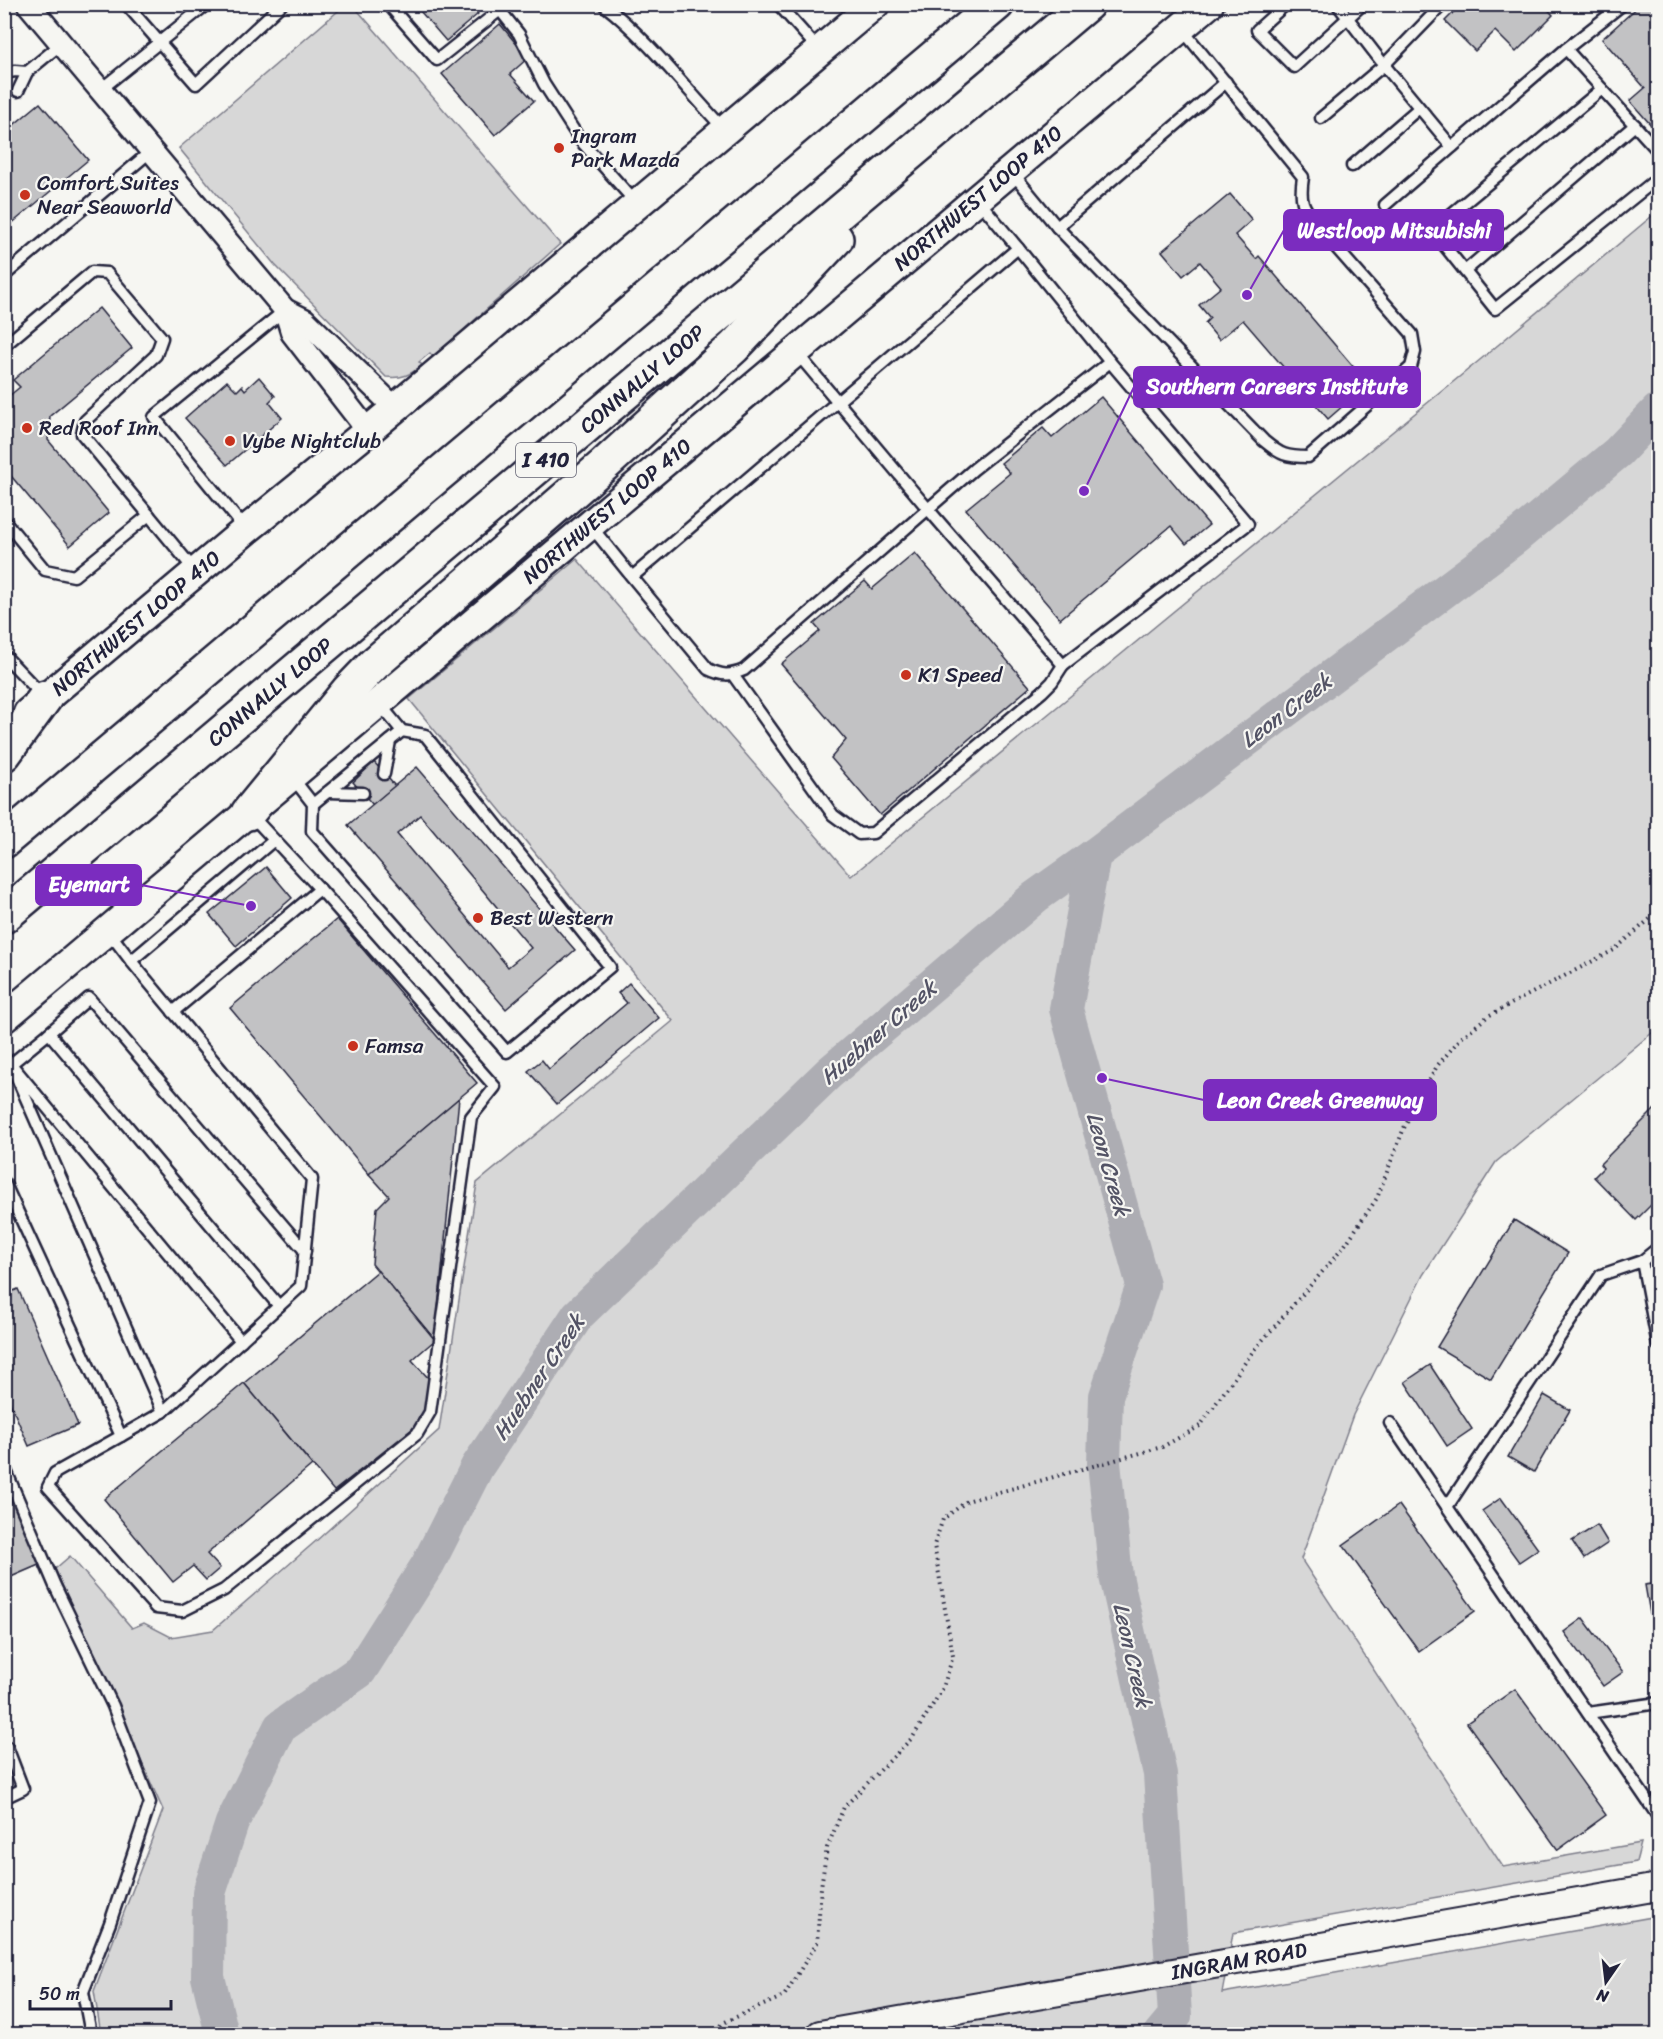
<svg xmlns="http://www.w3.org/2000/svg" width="1663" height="2039" font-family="Sriracha,sans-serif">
  <rect width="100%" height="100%" fill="#f6f6f2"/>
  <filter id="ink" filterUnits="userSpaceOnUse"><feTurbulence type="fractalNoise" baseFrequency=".0167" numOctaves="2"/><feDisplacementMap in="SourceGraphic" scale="12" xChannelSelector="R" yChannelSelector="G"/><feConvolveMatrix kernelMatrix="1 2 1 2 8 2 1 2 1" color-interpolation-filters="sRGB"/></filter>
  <g filter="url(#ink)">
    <!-- green -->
    <g fill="#d7d7d7" stroke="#7c7c89" stroke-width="1.5">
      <path d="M345,5H353L560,244L433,357L430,353L419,362L422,365C410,375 402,379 386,377L275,265L179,148Z"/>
      <path d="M1658,211V1028L1496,1162L1423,1275L1353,1415L1301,1559L1503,1867L1641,1843L1636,1862L1233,1933L1222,1993L1658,1916V2034H101L94,1991L163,1810L55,1569L70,1556L132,1628L144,1623L171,1637L213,1630L316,1541L439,1430L477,1183L673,1021L409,699L577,559L851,876L1492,350Z"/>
    </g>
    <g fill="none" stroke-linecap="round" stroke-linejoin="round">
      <!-- river -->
      <g stroke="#adadb3" stroke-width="34">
        <path d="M222,2034L208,1977L209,1893L232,1823L280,1727L360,1671L428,1564L477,1467L578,1315L829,1073L1035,897L1094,855"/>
        <path d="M1160,2034L1175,2016L1160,1774L1116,1576L1104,1463L1106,1396L1143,1285L1066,1009L1094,855L1515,538L1618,452L1658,410"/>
      </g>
    </g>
    <!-- building -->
    <g fill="#c2c2c4" stroke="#22223b" stroke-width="1.5" fill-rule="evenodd">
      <path d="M414,4H470L478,14L446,41Z"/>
      <path d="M1462,4H1543L1553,15L1516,52L1495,31L1475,51L1445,21Z"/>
      <path d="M1641,4H1658V133L1630,101L1645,88L1602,39Z"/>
      <path d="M500,24L528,58L510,74L534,101L495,135L442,74Z"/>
      <path d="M40,103L88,160L4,230V142L8,139L4,133Z"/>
      <path d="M1230,194L1252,220L1235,235L1256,259L1259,256L1368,384L1328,419L1243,320L1219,340L1205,323L1210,318L1199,305L1221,287L1200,262L1183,276L1162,251Z"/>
      <path d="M99,308L132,348L50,416L48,440L109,513L70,546L6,470L12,465L4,456V400L20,387L13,380Z"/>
      <path d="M259,377L275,396L269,402L282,418L227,465L185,418L227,381L237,391L242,386L245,390Z"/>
      <path d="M1101,397L1209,525L1186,544L1171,526L1060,619L966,509L1010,473L1001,463L1043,428L1052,438Z"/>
      <path d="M915,553L1030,687L880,815L831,758L846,740L781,664L820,631L814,624L865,581L872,589Z"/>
      <path d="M374,762L395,786L373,805L353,782Z"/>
      <path d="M417,767L575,950L506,1009L348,825ZM420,815L531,948L508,967L397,834Z"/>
      <path d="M266,867L292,898L236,946L209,914Z"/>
      <path d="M337,919L477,1083L369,1174L230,1008Z"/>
      <path d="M629,983L659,1018L557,1104L528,1071L542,1060L549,1069L627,1003L618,993Z"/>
      <path d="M459,1098L435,1340L372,1264L377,1208L389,1196L369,1174Z"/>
      <path d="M1658,1106V1198L1636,1220L1594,1177L1603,1168L1600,1164Z"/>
      <path d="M1514,1220L1568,1253L1491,1379L1437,1347Z"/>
      <path d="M378,1271L435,1340L412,1360L430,1380L427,1417L334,1491L244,1383Z"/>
      <path d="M18,1289L78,1425L29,1446L4,1389V1295Z"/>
      <path d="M1430,1365L1472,1429L1447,1446L1405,1382Z"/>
      <path d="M244,1383L312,1465L207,1554L220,1568L206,1580L193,1566L173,1582L104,1499Z"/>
      <path d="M1544,1395L1570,1410L1534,1472L1508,1457Z"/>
      <path d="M4,1481L41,1564L4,1580Z"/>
      <path d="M1501,1498L1538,1549L1519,1562L1482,1511Z"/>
      <path d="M1399,1505L1475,1611L1419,1651L1343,1545Z"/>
      <path d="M1597,1525L1608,1543L1584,1559L1572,1541Z"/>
      <path d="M1658,1583V1655H1657L1645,1585Z"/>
      <path d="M1583,1618L1623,1672L1603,1686L1564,1632Z"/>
      <path d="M1515,1689L1606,1815L1558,1850L1467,1723Z"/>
    </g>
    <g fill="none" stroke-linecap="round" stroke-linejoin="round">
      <!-- service casing -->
      <g stroke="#22223b" stroke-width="15">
        <g id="service">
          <path d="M126,4L196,84L282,4"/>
          <path d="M388,4L437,60L500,10"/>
          <path d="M495,4L519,34L544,84L580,140L637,204"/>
          <path d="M603,4C649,40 685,88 725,130"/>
          <path d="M778,4L820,51"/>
          <path d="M1286,4L1257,30L1294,67L1363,4"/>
          <path d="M1337,4L1384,65L1452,147"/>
          <path d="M1623,4L1566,49L1658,151"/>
          <path d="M4,73L15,71L27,72"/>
          <path d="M1602,89L1432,230L1495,309L1658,178"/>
          <path d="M100,90L207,4"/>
          <path d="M18,91L27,72L61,44"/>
          <path d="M1321,118L1384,65L1443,4"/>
          <path d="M1352,166L1419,108"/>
          <path d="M1011,171L1057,227L1264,441C1281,455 1286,457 1308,457L1411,367L1415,352L1412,334L1318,227C1303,206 1299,203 1303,177L1181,28"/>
          <path d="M978,200L1018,248"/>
          <path d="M1385,205L1566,49"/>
          <path d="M1057,227L1226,82"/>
          <path d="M1465,271L1635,125"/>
          <path d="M4,276L151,151"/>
          <path d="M4,346L92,272L107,273L162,338L156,355L85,421L82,434L196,572"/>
          <path d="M796,352L928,509L974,469L1110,362"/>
          <path d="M4,520L45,570L74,576L149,515"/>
          <path d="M590,525L632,577L1018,248L1110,362L1248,524L1063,665L928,509L744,670C730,676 722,676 708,669L632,577"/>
          <path d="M246,530L154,417L285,310"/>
          <path d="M4,655L43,696"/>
          <path d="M733,675L833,815L859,834L873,833L1042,692L1052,682L1063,665"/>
          <path d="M384,774L390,741"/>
          <path d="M292,777L313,804L312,831L507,1052L610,967L425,735L402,731L379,703"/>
          <path d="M328,792L363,793"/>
          <path d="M313,804L402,731"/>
          <path d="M109,932L131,961L312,1179L301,1286L163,1412"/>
          <path d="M131,961L274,840"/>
          <path d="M173,1012L320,889"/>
          <path d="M49,1033L11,1064L241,1341"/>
          <path d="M4,1182L121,1436L163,1412L11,1064"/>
          <path d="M1642,1261L1658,1345"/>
          <path d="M279,1306L49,1033L89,998L305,1251"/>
          <path d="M1390,1423L1657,1815"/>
          <path d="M121,1436L55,1473L48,1487L156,1608L182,1611L224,1590L417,1434L430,1412L471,1117L495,1087L320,889L251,815"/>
          <path d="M4,1466L55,1586L113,1706L150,1803L110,1923L83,1992L91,2034"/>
          <path d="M1447,1507L1601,1275L1642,1261L1658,1248"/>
          <path d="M1588,1713L1658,1703"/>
          <path d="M4,1745L7,1747L23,1789L4,1798"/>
        </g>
      </g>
      <!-- minor casing -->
      <g stroke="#22223b" stroke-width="26">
        <g id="minor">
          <path d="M28,4L285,310L292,333L368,431"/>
          <path d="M285,310L305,320L395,408"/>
        </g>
      </g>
      <!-- tertiary casing -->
      <g stroke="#22223b" stroke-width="30">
        <path id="tertiary" d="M820,2034L1658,1887"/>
      </g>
      <!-- secondary casing -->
      <g stroke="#22223b" stroke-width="33">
        <g id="secondary">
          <path d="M28,713L246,530L368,431L875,4"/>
          <path d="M4,1018L1209,4"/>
        </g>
      </g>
      <!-- motorway casing -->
      <g stroke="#22223b" stroke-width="38">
        <g id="motorway">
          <path d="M4,754L45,698"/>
          <path d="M248,813L348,691L374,664L604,465L734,347L836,239"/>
          <path d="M4,841L997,4"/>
          <path d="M4,916L1087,4"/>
        </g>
      </g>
      <!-- path -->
      <path stroke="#22223b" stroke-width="4" stroke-dasharray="1.5 4.5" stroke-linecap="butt" d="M712,2034L725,2022L784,1996L817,1943L821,1887L827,1848L844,1807L913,1737L943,1688L953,1656L934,1545L943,1519L967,1501L1162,1447L1200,1426L1254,1350L1343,1248L1377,1198L1404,1128L1437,1066L1461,1038L1488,1016L1614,950L1658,912"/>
      <!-- service -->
      <use href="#service" stroke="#f6f6f2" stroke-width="10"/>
      <!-- minor -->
      <use href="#minor" stroke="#f6f6f2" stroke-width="21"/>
      <!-- tertiary -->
      <use href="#tertiary" stroke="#f6f6f2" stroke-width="26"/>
      <!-- secondary -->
      <use href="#secondary" stroke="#f6f6f2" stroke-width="28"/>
      <!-- motorway -->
      <use href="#motorway" stroke="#f6f6f2" stroke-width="33"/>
    </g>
  </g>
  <!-- markers -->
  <g fill="#c8321e" stroke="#f6f6f2" stroke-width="2">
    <circle cx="559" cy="148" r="6"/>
    <circle cx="25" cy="195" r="6"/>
    <circle cx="27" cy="428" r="6"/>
    <circle cx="230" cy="441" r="6"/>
    <circle cx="906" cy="675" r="6"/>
    <circle cx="478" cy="918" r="6"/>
    <circle cx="353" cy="1046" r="6"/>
  </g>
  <g text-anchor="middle" stroke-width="4.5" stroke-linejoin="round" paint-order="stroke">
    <!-- shield labels -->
    <rect fill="#f6f6f2" stroke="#626272" stroke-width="1.5" x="516" y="443" width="60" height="34" rx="4.5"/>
    <g font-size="20" font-weight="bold" fill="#22223b">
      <text x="546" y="467">I 410</text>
    </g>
    <!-- poi labels -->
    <g font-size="21" fill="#22223b" stroke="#f6f6f2" text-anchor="start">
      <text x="571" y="143">Ingram<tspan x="571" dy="24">Park Mazda</tspan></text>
      <text x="37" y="190">Comfort Suites<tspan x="37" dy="24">Near Seaworld</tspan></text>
      <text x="39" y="435">Red Roof Inn</text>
      <text x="242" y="448">Vybe Nightclub</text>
      <text x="918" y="682">K1 Speed</text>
      <text x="490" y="925">Best Western</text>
      <text x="365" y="1053">Famsa</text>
    </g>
    <!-- street labels -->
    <g font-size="21" fill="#22223b" stroke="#f6f6f2">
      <text transform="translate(978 198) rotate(-40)" y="7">NORTHWEST LOOP 410</text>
      <text transform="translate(642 379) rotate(-40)" y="7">CONNALLY LOOP</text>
      <text transform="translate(607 511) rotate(-40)" y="7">NORTHWEST LOOP 410</text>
      <text transform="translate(136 623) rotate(-40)" y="7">NORTHWEST LOOP 410</text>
      <text transform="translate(270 692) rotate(-40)" y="7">CONNALLY LOOP</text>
      <text transform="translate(1239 1961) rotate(-10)" y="7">INGRAM ROAD</text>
    </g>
    <!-- water labels -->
    <g font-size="22" font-style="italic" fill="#535365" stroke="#f6f6f2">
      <text transform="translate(1286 710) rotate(-37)" y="8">Leon Creek</text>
      <text transform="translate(878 1032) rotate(-41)" y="8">Huebner Creek</text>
      <text transform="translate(1109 1164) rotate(74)" y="8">Leon Creek</text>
      <text transform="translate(538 1377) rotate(-56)" y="8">Huebner Creek</text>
      <text transform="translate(1133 1655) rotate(77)" y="8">Leon Creek</text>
    </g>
  </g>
  <!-- callouts -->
  <path fill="none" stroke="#7b2cbf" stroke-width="2" d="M1247 295L1284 230M1084 491L1134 387M251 906L141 885M1102 1078L1204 1100"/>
  <g fill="#7b2cbf" stroke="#f6f6f2" stroke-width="2">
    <circle cx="1247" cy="295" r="6"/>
    <circle cx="1084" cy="491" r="6"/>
    <circle cx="251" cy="906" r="6"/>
    <circle cx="1102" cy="1078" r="6"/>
  </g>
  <g fill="#7b2cbf" stroke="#7b2cbf" stroke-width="2">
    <rect x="1284" y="210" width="219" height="40" rx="6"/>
    <rect x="1134" y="367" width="286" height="40" rx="6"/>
    <rect x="36" y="865" width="105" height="40" rx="6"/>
    <rect x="1204" y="1080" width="232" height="40" rx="6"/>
  </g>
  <g font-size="22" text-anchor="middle" font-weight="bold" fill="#fff">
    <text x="1394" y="238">Westloop Mitsubishi</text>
    <text x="1277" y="394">Southern Careers Institute</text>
    <text x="89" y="892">Eyemart</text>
    <text x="1320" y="1108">Leon Creek Greenway</text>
  </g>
  <!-- margin -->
  <rect width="1663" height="2039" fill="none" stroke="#f6f6f2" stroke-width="24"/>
  <rect x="12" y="12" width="1639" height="2015" fill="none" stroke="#22223b" stroke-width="2" filter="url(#ink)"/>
  <!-- north arrow -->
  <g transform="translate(1606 1982) rotate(194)" stroke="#f6f6f2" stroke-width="4.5" paint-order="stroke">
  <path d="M0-4.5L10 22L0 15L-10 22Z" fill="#22223b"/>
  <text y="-9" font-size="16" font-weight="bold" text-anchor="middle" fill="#22223b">N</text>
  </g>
  <!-- scale -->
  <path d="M30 2000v9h141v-9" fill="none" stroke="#22223b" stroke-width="3"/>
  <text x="39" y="2000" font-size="18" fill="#22223b" stroke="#f6f6f2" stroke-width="4.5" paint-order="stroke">50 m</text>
</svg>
